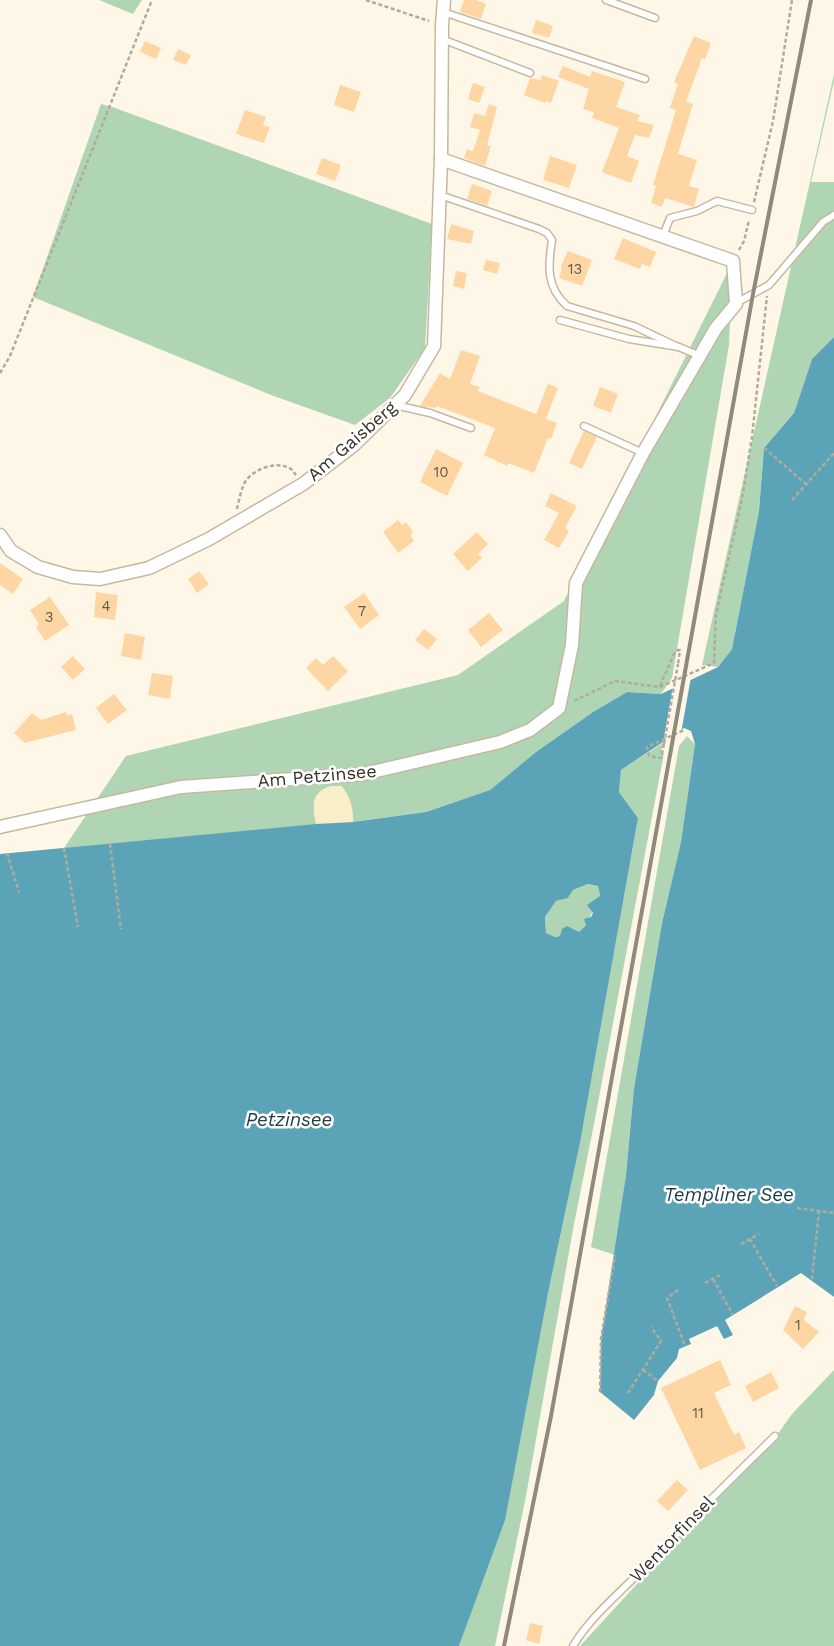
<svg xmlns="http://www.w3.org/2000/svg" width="834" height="1646" font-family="'Work Sans',sans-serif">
  <rect width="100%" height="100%" fill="#fef7e7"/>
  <!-- green -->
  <g fill="#b0d5b4">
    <path d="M99,0H142L133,14Z"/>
    <path d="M834,74V81L811,182H834V337L812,359L794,413L764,448L759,511L732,649L718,667L702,665Z"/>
    <path d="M101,104L115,108L432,224L425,348L390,398L355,425L271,395L33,297Z"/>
    <path d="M733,261L729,345L672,678L661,694L627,692L593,712L536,752L490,790L426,812L353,822V816L331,786C310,793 313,806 316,824L270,855L64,848L126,756L458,675L564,601Z"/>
    <path d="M687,736L695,744L681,842L662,923L634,1088L626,1175L615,1255L591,1247L679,746Z"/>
    <path d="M663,743L661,752L664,753L594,1124L574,1224L526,1496L495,1646H459L470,1615L548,1293L580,1143L638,818L619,792L621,770Z"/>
    <path d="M588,884L598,886L600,896L586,925L579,932L555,937L546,933L545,917L556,901L568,898L573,890Z"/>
    <path d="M834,1370V1646H580L715,1499L775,1438L792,1414Z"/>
  </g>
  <!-- sand -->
  <path fill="#f8eec8" d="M331,786H342C350,797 354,809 353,822L316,824C313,806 310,793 331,786Z"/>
  <!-- water -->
  <path fill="#5ba4b8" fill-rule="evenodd" d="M834,337V1297L801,1273L725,1320L733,1335L724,1339L717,1326L689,1339L691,1344L679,1349L677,1358L658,1381L654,1395L634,1420L600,1392L601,1339L626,1175L634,1088L662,923L681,842L695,744L691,731L684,728L621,770L619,792L638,818L580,1143L548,1293L505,1520L459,1646H0V854L316,824L353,822L426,812L490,790L536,752L593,712L627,692L661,694L718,667L732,649L759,511L764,448L794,413L812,359ZM588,884L598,886L600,896L587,905L593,913L591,917L584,919L586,925L579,932L567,926L562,929L560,936L555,937L546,933L545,917L556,901L568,898L573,890Z"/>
  <!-- pier -->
  <path fill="#fef7e7" d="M691,677L681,733L665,744L663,743L673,686Z"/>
  <!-- building -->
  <g fill="#fed6a3">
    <path d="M464,0H476L486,4L481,19L460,12Z"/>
    <path d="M536,20L553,26L549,38L532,33Z"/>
    <path d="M694,36L711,43L705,59L702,58L686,102L693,104L678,154L697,160L689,186L699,189L694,207L665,198L662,207L651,203L656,186L653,185L676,110L670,108L678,84L674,82Z"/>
    <path d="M145,41L161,48L156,59L140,52Z"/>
    <path d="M178,49L191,55L186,65L173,60Z"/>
    <path d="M563,66L590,77L592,71L625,82L616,107L640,115L637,121L654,125L649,138L635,135L627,156L639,161L631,183L602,172L619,128L592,118L594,112L583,109L589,89L558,77Z"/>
    <path d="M542,75L559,81L551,103L546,101L545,103L524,95L530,78L540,80Z"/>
    <path d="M473,83L485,87L479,103L468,99Z"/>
    <path d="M340,85L361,92L354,112L334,105Z"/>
    <path d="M489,104L497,107L487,145L491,146L485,166L464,158L467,149L473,151L480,130L470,127L474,113L485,116Z"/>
    <path d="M245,110L266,117L263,125L270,127L264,143L236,134Z"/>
    <path d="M550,156L577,165L569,188L543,180Z"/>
    <path d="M322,158L341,165L335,181L316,174Z"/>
    <path d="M472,184L492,191L487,206L467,199Z"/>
    <path d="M451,224L474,231L471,244L447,239Z"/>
    <path d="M623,238L656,252L650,267L642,264L640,269L614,259Z"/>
    <path d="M568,251L592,260L582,286L559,278L562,268L561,266Z"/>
    <path d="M486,260L500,263L497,274L483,270Z"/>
    <path d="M456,271L467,273L464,289L453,286Z"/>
    <path d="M461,350L480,356L470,384L480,387L478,391L536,414L548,384L558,388L546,419L557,423L551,439L548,438L534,473L508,463L507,466L484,455L495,428L437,406L436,408L420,406L440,373L450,379Z"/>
    <path d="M600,387L618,394L611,413L593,406Z"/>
    <path d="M584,431L597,437L582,469L569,463Z"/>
    <path d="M436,449L463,463L447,496L420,482Z"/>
    <path d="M551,493L577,506L565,528L569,531L559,548L544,540L559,513L545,506Z"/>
    <path d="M398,520L402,525L406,522L413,532L410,535L414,541L398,553L383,532Z"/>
    <path d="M477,532L488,544L478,554L482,558L468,571L453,554Z"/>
    <path d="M0,563L23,579L13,594L0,585Z"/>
    <path d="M199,571L209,584L197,593L188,579Z"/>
    <path d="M96,592L118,595L115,620L94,617Z"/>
    <path d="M364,593L379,615L360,629L344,607Z"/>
    <path d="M50,597L69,625L45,641L36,627L39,624L30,610Z"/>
    <path d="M489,613L503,630L481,647L468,630Z"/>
    <path d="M424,629L437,639L428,650L415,640Z"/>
    <path d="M125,633L145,637L141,660L121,656Z"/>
    <path d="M73,656L85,669L73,680L61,667Z"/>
    <path d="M333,656L348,671L328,691L306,668L316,658L323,665Z"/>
    <path d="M152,673L173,676L170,699L148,695Z"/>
    <path d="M114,694L127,710L108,724L96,708Z"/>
    <path d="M66,712L68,716L72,714L76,730L25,743L14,733L32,713L41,720Z"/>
    <path d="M795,1306L807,1312L804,1320L819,1332L803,1349L783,1330Z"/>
    <path d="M720,1360L731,1385L714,1393L734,1435L739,1432L746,1448L700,1470L661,1388Z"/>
    <path d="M771,1372L779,1388L753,1402L745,1386Z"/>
    <path d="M677,1480L688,1490L668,1511L657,1501Z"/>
    <path d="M530,1623L543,1626L539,1644L526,1640Z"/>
  </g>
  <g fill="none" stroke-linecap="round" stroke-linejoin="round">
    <!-- service casing -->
    <g stroke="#c4b9a0" stroke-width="9">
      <g id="service">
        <path d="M606,0L655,18"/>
        <path d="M443,12L645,79"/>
        <path d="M442,39L530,73"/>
        <path d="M440,195L539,229L547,233L552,240C548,266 546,287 567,306L634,326L678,347"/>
        <path d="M663,236L670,218L697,211L717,201L752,210"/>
        <path d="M736,303L769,285L823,222L834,215"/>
        <path d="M560,320L629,339L679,347L700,356"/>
        <path d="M395,405L430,413L471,428"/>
        <path d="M584,426L643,453"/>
        <path d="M573,1646C589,1619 615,1597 637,1575C682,1528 728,1482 775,1436"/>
      </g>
    </g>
    <!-- minor casing -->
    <g stroke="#c4b9a0" stroke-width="15">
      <g id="minor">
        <path d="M0,535L11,551L38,567L73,577L100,579L149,568L209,539L303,484L354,445L405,395L434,346L441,159L442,25L444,0"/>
        <path d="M0,827L181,787L364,774L500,742L530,730L559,708L572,645L576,583L643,453L716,328L736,304L733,261L441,159"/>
      </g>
    </g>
    <!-- path -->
    <g stroke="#b1ab9d" stroke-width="2.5" stroke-dasharray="4 2.5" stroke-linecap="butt">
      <path d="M366,0L429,21"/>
      <path d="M754,202L773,121L792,0"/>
      <path d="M739,250L744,241L749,220"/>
      <path d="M0,373L10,356L152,0"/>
      <path d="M764,448L806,484"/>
      <path d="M792,500L834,453"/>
      <path d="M237,509C239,500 241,490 245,482C253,469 277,460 291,469C293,470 294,473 296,475"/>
      <path d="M660,686L674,654L678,650H680L678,664"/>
      <path d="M574,701L615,681L660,687L714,663L716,614L742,499L752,437L767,296"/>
      <path d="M664,744L661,758L649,756L647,747L684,730"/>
      <path d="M110,844L121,929"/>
      <path d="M64,848L78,927"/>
      <path d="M7,853L19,892"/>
      <path d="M797,1208L834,1213"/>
      <path d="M750,1239L777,1286"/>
      <path d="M741,1244L759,1234"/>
      <path d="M713,1279L733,1315"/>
      <path d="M812,1279L819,1211"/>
      <path d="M705,1283L722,1274"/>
      <path d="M678,1290L667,1298L685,1346"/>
      <path d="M643,1370L658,1381"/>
      <path d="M600,1392L601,1339L615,1255"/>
      <path d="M628,1393L661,1341L651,1327"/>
    </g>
    <!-- service -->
    <use href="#service" stroke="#fff" stroke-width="6"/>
    <!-- minor -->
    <use href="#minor" stroke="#fff" stroke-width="12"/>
    <!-- rail -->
    <path stroke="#8f8a7d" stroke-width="4" d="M504,1646L551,1416L753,294L811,0"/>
    <!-- path-bridge -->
    <path stroke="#b1ab9d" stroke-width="2.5" stroke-dasharray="4 2.5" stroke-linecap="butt" d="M664,744L678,664"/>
  </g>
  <g text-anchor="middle" stroke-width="5" stroke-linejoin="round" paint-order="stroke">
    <!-- number labels -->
    <g font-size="15" fill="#685b46">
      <text x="575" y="274">13</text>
      <text x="441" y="477">10</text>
      <text x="106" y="611">4</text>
      <text x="362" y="616">7</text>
      <text x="49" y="622">3</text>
      <text x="798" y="1330">1</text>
      <text x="698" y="1418">11</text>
    </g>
    <!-- street labels -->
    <g font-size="18" fill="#363227" stroke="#fff">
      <text transform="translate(352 441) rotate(-41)" y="6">Am Gaisberg</text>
      <text transform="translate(317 776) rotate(-5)" y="6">Am Petzinsee</text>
      <text transform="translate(672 1539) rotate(-46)" y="6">Wentorfinsel</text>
    </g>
    <!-- water labels -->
    <g font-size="19" font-style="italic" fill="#1a3d47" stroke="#fff">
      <text x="289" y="1126">Petzinsee</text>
      <text x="729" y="1201">Templiner See</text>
    </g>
  </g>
</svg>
